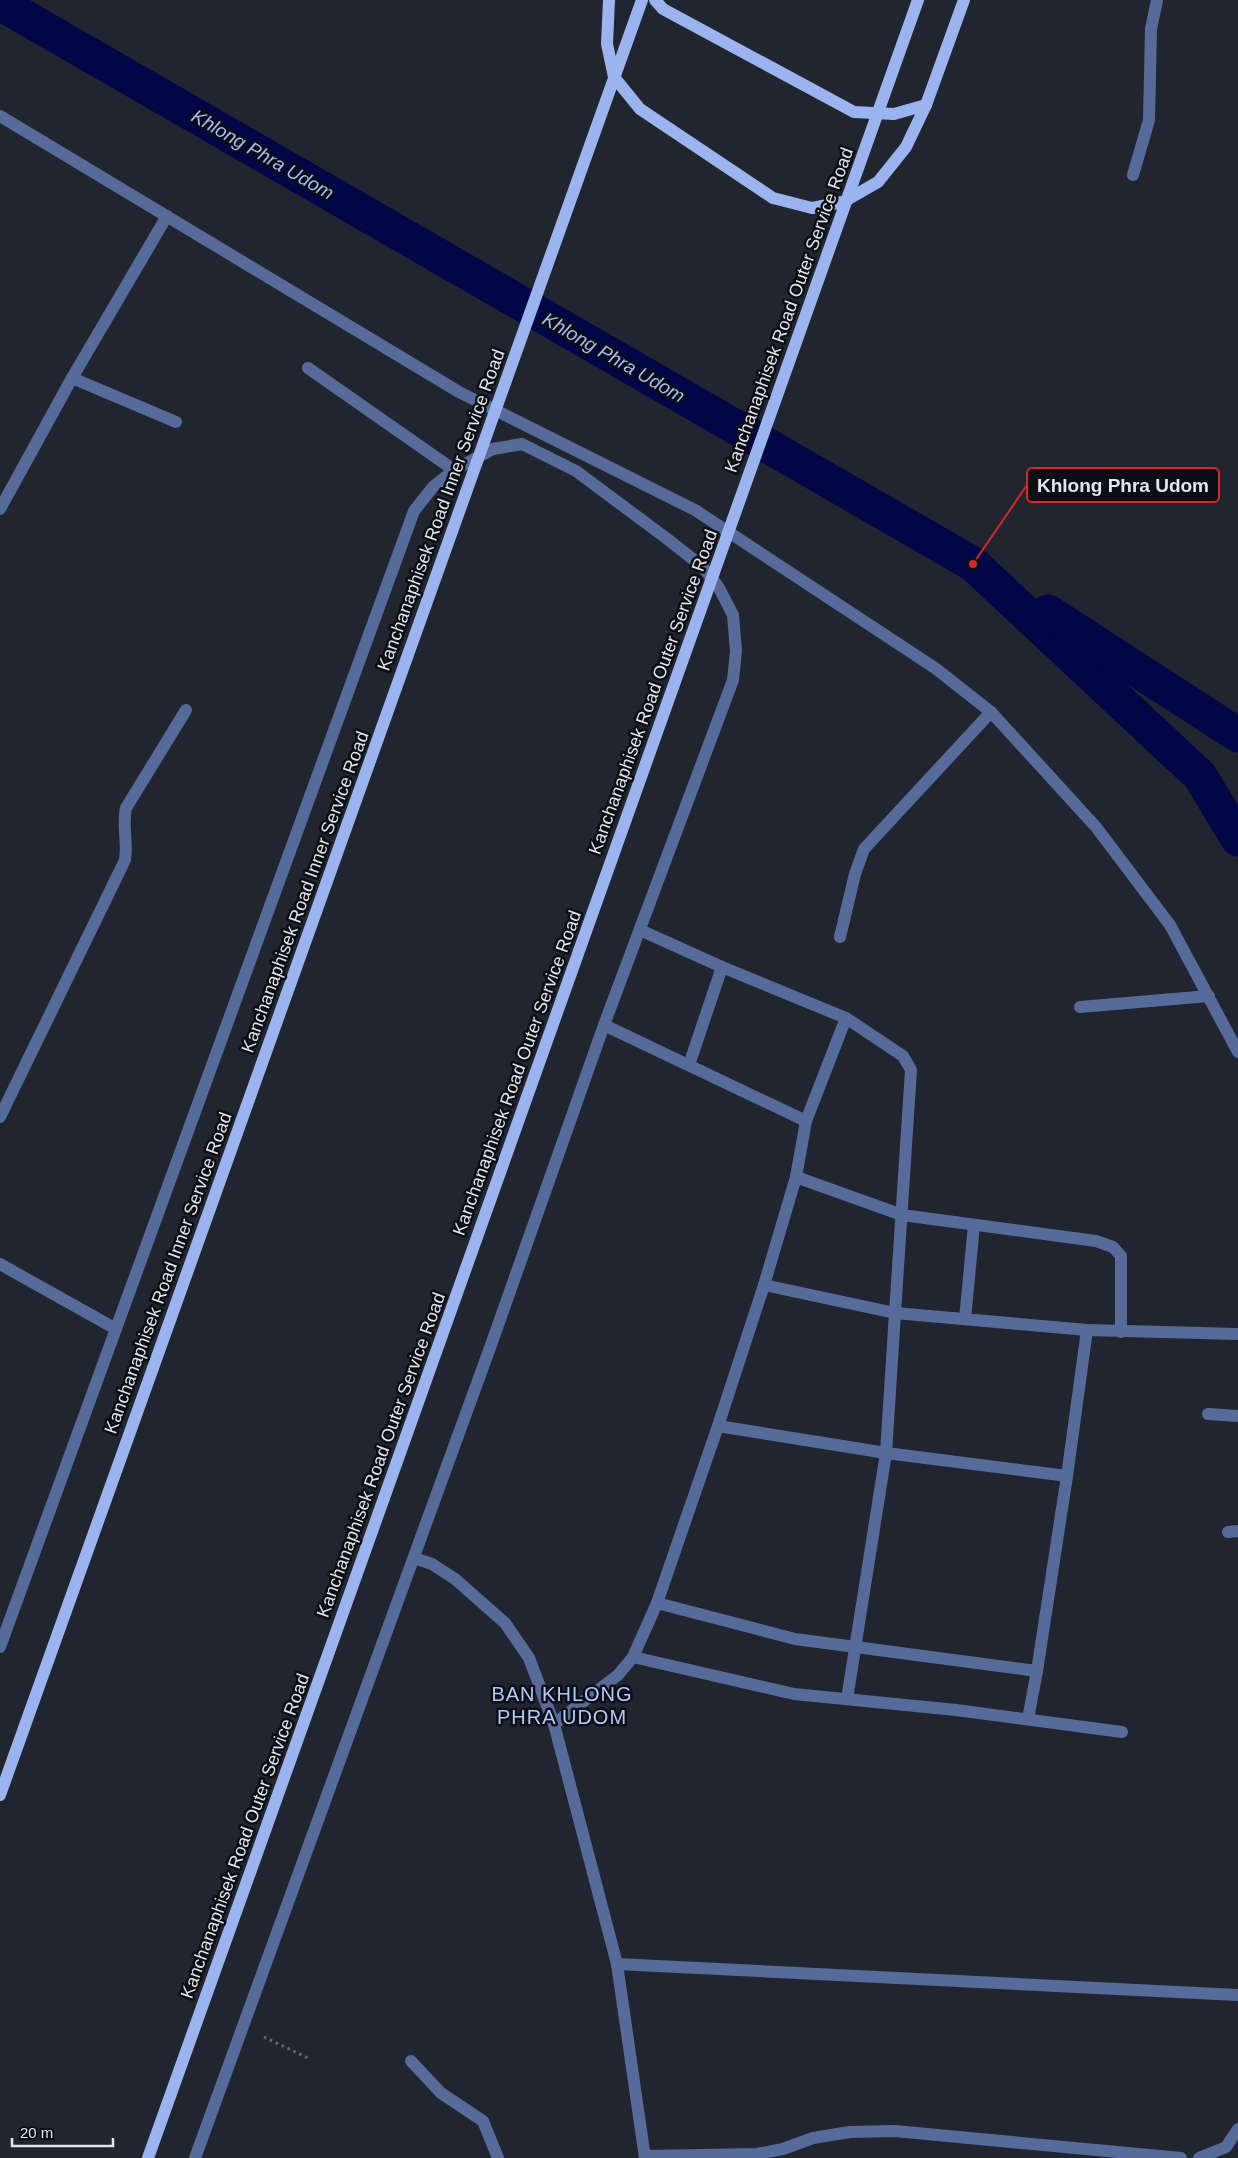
<svg xmlns="http://www.w3.org/2000/svg" width="1238" height="2158" font-family="Helvetica,sans-serif">
  <rect width="100%" height="100%" fill="#202530"/>
  <g fill="none" stroke-linecap="round" stroke-linejoin="round">
    <!-- canal -->
    <g stroke="#020646" stroke-width="35">
      <path d="M0,3L973,564L1200,776L1238,839"/>
      <path d="M1048,612L1238,735"/>
    </g>
    <!-- path -->
    <path stroke="#646973" stroke-width="3" stroke-dasharray="2.5 4" stroke-linecap="butt" d="M264,2037L308,2058"/>
    <!-- minor -->
    <g stroke="#576b9b" stroke-width="12">
      <path d="M0,116L459,392L695,510L935,668L991,712L1096,827L1170,925L1238,1052"/>
      <path d="M1133,175L1149,120L1151,29L1157,0"/>
      <path d="M308,368L454,470"/>
      <path d="M72,378L167,216"/>
      <path d="M0,509L72,378L176,422"/>
      <path d="M640,930L722,967L846,1018L903,1056L911,1070L895,1313L764,1285"/>
      <path d="M840,937L855,874L864,849L991,712"/>
      <path d="M1080,1007L1209,996"/>
      <path d="M604,1025L806,1121"/>
      <path d="M689,1065L722,967"/>
      <path d="M0,1117L125,860C128,842 122,826 126,808L186,710"/>
      <path d="M796,1177L902,1215L1096,1241L1113,1247L1121,1256V1332"/>
      <path d="M0,1264L116,1329"/>
      <path d="M965,1319L974,1225"/>
      <path d="M1208,1414L1238,1416"/>
      <path d="M718,1426L886,1453L1067,1476L1037,1671L1028,1719"/>
      <path d="M1067,1476L1087,1330"/>
      <path d="M1228,1532L1238,1531"/>
      <path d="M414,1558L432,1564L455,1579L505,1623L529,1658L554,1724L617,1964L645,2158"/>
      <path d="M657,1603L795,1639L1037,1671"/>
      <path d="M0,1647L414,511L433,487L454,470L493,449L522,444L576,471L666,538L703,567L719,588L733,615L736,651L733,680L604,1025L491,1345L195,2158"/>
      <path d="M633,1657L794,1694L956,1710L1122,1732"/>
      <path d="M847,1699L886,1453L895,1313L1087,1330L1238,1334"/>
      <path d="M554,1724L618,1675L633,1657L657,1603L718,1426L764,1285L796,1177L806,1121L846,1018"/>
      <path d="M617,1964L1238,1995"/>
      <path d="M411,2061L441,2093L483,2121L498,2158"/>
      <path d="M645,2156L757,2154L783,2149L813,2138L850,2132L895,2131L1181,2158"/>
      <path d="M1199,2158L1226,2147L1238,2129"/>
    </g>
    <!-- major -->
    <g stroke="#9bb4ef" stroke-width="12">
      <path d="M609,0L607,44L614,77L640,109L773,198L812,208L843,202L878,182L906,147L926,105L964,0"/>
      <path d="M655,0L663,9L854,112L894,114L926,105"/>
      <path d="M0,1795L153,1368"/>
      <path d="M148,2158L384,1498"/>
    </g>
    <!-- major-bridge -->
    <g stroke="#9bb4ef" stroke-width="12">
      <path d="M153,1368L642,0"/>
      <path d="M384,1498L918,0"/>
    </g>
  </g>
  <g text-anchor="middle" stroke-width="5" stroke-linejoin="round" paint-order="stroke">
    <!-- street labels -->
    <g font-size="18" fill="#e2e5ed" stroke="#0c0e13">
      <text transform="translate(789 310) rotate(-70)" y="6">Kanchanaphisek Road Outer Service Road</text>
      <text transform="translate(441 510) rotate(-70)" y="6">Kanchanaphisek Road Inner Service Road</text>
      <text transform="translate(653 692) rotate(-70)" y="6">Kanchanaphisek Road Outer Service Road</text>
      <text transform="translate(305 892) rotate(-70)" y="6">Kanchanaphisek Road Inner Service Road</text>
      <text transform="translate(517 1073) rotate(-70)" y="6">Kanchanaphisek Road Outer Service Road</text>
      <text transform="translate(168 1273) rotate(-70)" y="6">Kanchanaphisek Road Inner Service Road</text>
      <text transform="translate(381 1455) rotate(-70)" y="6">Kanchanaphisek Road Outer Service Road</text>
      <text transform="translate(245 1836) rotate(-70)" y="6">Kanchanaphisek Road Outer Service Road</text>
    </g>
    <!-- water labels -->
    <g font-size="19" font-style="italic" fill="#a4bdf7" stroke="#0c0e13">
      <text transform="translate(263 154) rotate(30)" y="7">Khlong Phra Udom</text>
      <text transform="translate(614 357) rotate(30)" y="7">Khlong Phra Udom</text>
    </g>
    <!-- quarter labels -->
    <g font-size="20" letter-spacing="1" fill="#b1c9fe" stroke="#0c0e13">
      <text x="562" y="1701">BAN KHLONG<tspan x="562" dy="23">PHRA UDOM</tspan></text>
    </g>
  </g>
  <!-- callouts -->
  <path fill="none" stroke="#d62828" stroke-width="2" d="M973 564L1027 485"/>
  <circle fill="#d62828" stroke="#0c0e13" stroke-width="2" cx="973" cy="564" r="5"/>
  <rect fill="#0c0e13" stroke="#d62828" stroke-width="2" x="1027" y="468" width="192" height="34" rx="5"/>
  <g font-size="19" text-anchor="middle" font-weight="bold" fill="#e2e5ed">
    <text x="1123" y="492">Khlong Phra Udom</text>
  </g>
  <!-- scale -->
  <path d="M12 2138v8h101v-8" fill="none" stroke="#e2e5ed" stroke-width="2.5"/>
  <text x="20" y="2138" font-size="15" fill="#e2e5ed" stroke="#0c0e13" stroke-width="4" paint-order="stroke">20 m</text>
</svg>
